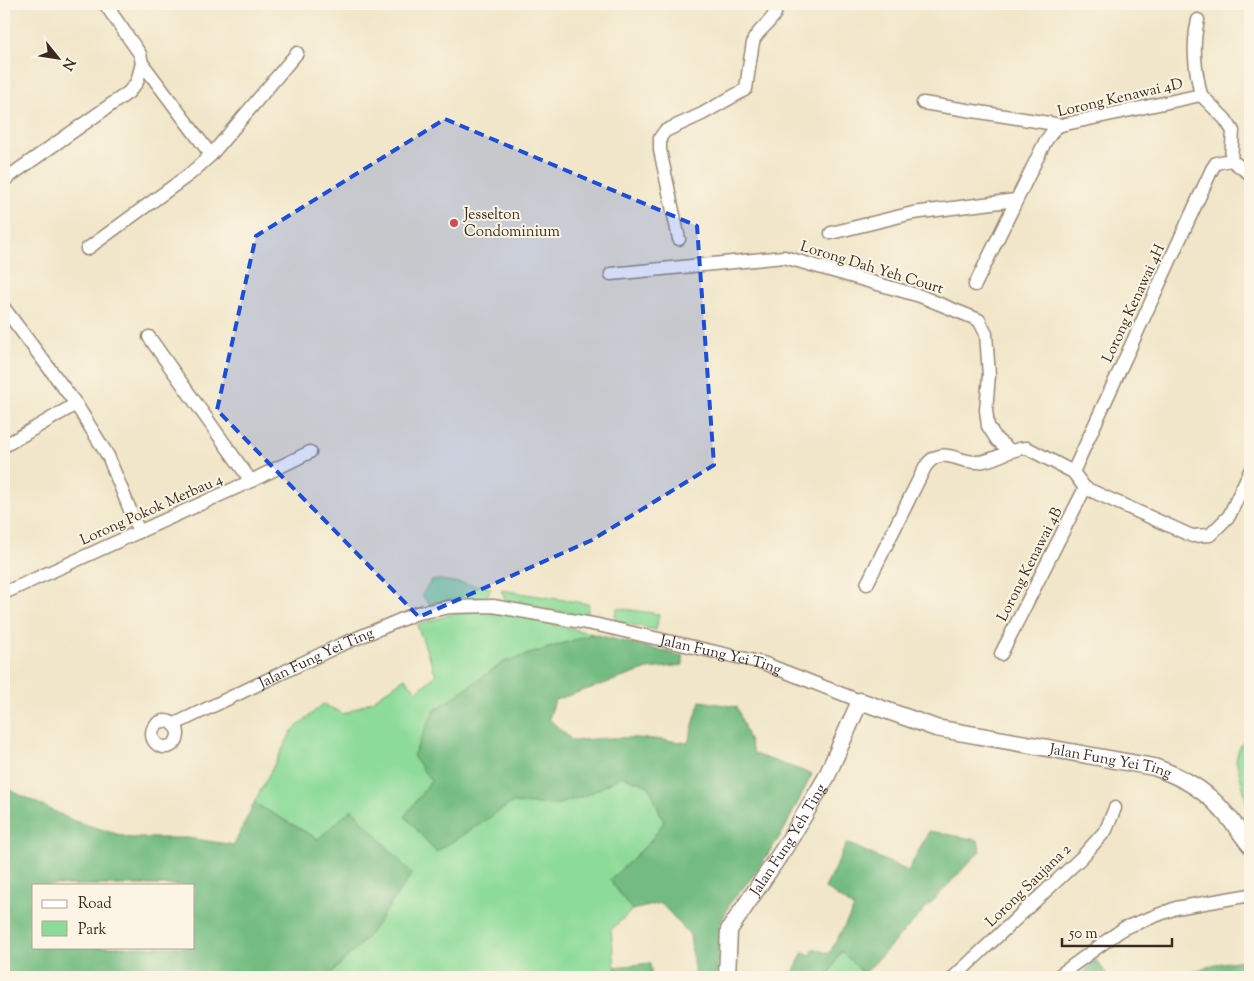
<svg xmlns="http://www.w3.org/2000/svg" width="1254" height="981" font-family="'Sorts Mill Goudy',serif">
  <rect width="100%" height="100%" fill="#fcf5e5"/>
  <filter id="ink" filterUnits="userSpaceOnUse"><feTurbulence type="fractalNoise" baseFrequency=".02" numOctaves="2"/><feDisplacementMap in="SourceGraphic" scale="10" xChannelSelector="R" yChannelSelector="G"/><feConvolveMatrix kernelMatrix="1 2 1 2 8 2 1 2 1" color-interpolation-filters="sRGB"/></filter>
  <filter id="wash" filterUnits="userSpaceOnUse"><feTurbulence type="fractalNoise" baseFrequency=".0096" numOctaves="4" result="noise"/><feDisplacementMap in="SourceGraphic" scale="20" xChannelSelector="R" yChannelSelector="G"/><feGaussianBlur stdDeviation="1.12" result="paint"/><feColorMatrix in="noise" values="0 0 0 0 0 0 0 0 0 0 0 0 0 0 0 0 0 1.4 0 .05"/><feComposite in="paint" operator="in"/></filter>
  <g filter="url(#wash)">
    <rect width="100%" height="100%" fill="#f1e6c9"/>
    <!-- green -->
    <g fill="#8ddb99" stroke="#64825c">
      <path d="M440,580L491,588L486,598L455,599L429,604L422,595L431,581Z"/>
      <path d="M501,590L589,604L587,616L506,602Z"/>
      <path d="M617,608L659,614L656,630L614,621Z"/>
      <path d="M487,611L515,615L593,634L504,662L434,711L431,781L405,817L481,821L512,802L556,805L587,795L622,776L649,786L664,822L649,843L610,880L632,910L611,930L615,967L620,977H328L369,935L318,839L254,803L292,731L323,704L344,714L372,701L405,678L417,691L436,675L417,625L456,613Z"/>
      <path d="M1250,732V816L1236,760L1239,748Z"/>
      <path d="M841,951L867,977H827Z"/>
    </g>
    <!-- forest -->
    <g fill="#72bb81" stroke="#567250" fill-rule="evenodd">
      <path d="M593,634L683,656V665L648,669L555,700L549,719L573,741C616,736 645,737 688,743L700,701L737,707L754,754L812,774L784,830L753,876L730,903L719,927L717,977H695L690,935L661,903L632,910L610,880L649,843L664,822L649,786L622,776L587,795L556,805L512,803L436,852L405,816L431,781L413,756L434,711L504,662Z"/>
      <path d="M4,787L74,821L130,838H188L234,845L254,803L318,839L352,809L412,874L369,935L328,977H4ZM34,885H194V947H34Z"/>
      <path d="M929,831L978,840L980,851L864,974L841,951L827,977H791L803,952L811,955L814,948L829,954L854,908L825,888L847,843L908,871Z"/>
      <path d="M1095,959L1109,977H1080Z"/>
      <path d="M1250,959V977H1183L1182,975L1216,964Z"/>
      <path d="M650,963L652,977H620L615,967Z"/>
    </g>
  </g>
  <g filter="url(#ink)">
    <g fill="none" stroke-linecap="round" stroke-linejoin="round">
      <!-- minor casing -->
      <g stroke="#968874" stroke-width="15">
        <g id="minor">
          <path d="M105,4L140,54L142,63L211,155"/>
          <path d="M1198,20C1192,46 1195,69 1201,95"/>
          <path d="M923,103L1061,125"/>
          <path d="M1231,160L1250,174"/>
          <path d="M4,180L129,92L137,82L142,63"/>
          <path d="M831,233L913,213L1016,200"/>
          <path d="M679,239L660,150V138L665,131L702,114L746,89C747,82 752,44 754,39C760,27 779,18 776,4"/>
          <path d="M87,249L190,174L211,155L297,53"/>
          <path d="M611,274L784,257L920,296L979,320L986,334L989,375L986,410L988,426L997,440L1011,451"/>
          <path d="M975,285L1045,142L1055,128L1061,125L1201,95L1225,119L1233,131L1231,160"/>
          <path d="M4,308L76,404L108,456L139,532"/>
          <path d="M149,337L251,481"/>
          <path d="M4,446L76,404"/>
          <path d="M1073,472L1212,169L1216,163L1231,160"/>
          <path d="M867,584L925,467C941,444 957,463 978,462C996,461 1009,448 1027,448L1073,472L1085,488L1192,536L1210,535L1229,516L1250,471"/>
          <path d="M4,593L251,481L310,452"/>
          <path d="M1001,654L1085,488"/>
          <circle cx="165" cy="734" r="13"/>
          <path id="s1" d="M175,724L338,646L417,613L450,607L493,606L598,625L763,663L860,701"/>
          <path d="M954,977L1082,857L1106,830L1115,808"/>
          <path d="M1057,977L1124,928L1176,908L1250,895"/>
        </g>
      </g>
      <!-- tertiary casing -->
      <g stroke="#968874" stroke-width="19">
        <g id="tertiary">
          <path id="s2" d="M727,977L729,930L787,844L826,778L860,701L936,728L1154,767C1205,785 1219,804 1250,845"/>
        </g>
      </g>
      <!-- minor -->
      <use href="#minor" stroke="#fff" stroke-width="12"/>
      <!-- tertiary -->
      <use href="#tertiary" stroke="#fff" stroke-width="16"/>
    </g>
  </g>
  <!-- marked area -->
  <path fill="#1d4ed8" fill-opacity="0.2" stroke="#1d4ed8" stroke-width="4" stroke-dasharray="10 6" stroke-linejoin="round" d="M445,119L697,226L714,465L592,540L419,617L217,410L256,236Z"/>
  <!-- markers -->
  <circle fill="#d1495b" stroke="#fcf5e5" stroke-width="2" cx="454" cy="223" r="5"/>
  <g text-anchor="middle" stroke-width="4" stroke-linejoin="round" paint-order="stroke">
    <!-- street labels -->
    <g font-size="15" fill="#3b2a1e" stroke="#fcf5e5">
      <text transform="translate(1120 97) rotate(-13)" y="5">Lorong Kenawai 4D</text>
      <text transform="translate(872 267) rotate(17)" y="5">Lorong Dah Yeh Court</text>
      <text transform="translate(1133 303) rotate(-65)" y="5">Lorong Kenawai 4H</text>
      <text transform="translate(151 509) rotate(-24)" y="5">Lorong Pokok Merbau 4</text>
      <text transform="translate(1029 564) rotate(-63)" y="5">Lorong Kenawai 4B</text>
      <text dy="5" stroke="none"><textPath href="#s1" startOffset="576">Jalan Fung Yei Ting</textPath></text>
      <text dy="5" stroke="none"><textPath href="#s1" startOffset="156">Jalan Fung Yei Ting</textPath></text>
      <text dy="5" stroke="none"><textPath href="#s2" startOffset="570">Jalan Fung Yei Ting</textPath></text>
      <text dy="5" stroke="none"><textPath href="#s2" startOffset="155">Jalan Fung Yeh Ting</textPath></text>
      <text transform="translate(1028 885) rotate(-44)" y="5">Lorong Saujana 2</text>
    </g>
    <!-- poi labels -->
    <g font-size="15" fill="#3b2a1e" stroke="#fcf5e5" text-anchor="start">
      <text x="464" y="219">Jesselton<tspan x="464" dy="17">Condominium</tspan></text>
    </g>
  </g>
  <!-- margin -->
  <rect width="1254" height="981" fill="none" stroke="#fcf5e5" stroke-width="20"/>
  <!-- legend -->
  <rect x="32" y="884" width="162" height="65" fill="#fcf5e5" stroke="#afa495"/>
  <rect x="42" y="900" width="25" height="8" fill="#ffffff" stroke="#afa495"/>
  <text x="78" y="908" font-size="15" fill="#3b2a1e">Road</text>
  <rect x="42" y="921" width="25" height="15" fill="#8ddb99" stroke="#afa495"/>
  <text x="78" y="934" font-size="15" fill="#3b2a1e">Park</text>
  <!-- north arrow -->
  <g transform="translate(58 58) rotate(120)" stroke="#fcf5e5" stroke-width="4" paint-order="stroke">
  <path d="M0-4L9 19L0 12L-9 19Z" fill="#3b2a1e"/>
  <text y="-8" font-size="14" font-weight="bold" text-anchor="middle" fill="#3b2a1e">N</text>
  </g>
  <!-- scale -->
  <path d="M1062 938v8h110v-8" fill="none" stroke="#3b2a1e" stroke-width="2.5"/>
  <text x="1069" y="938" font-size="15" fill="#3b2a1e" stroke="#fcf5e5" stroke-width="4" paint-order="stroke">50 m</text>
</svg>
